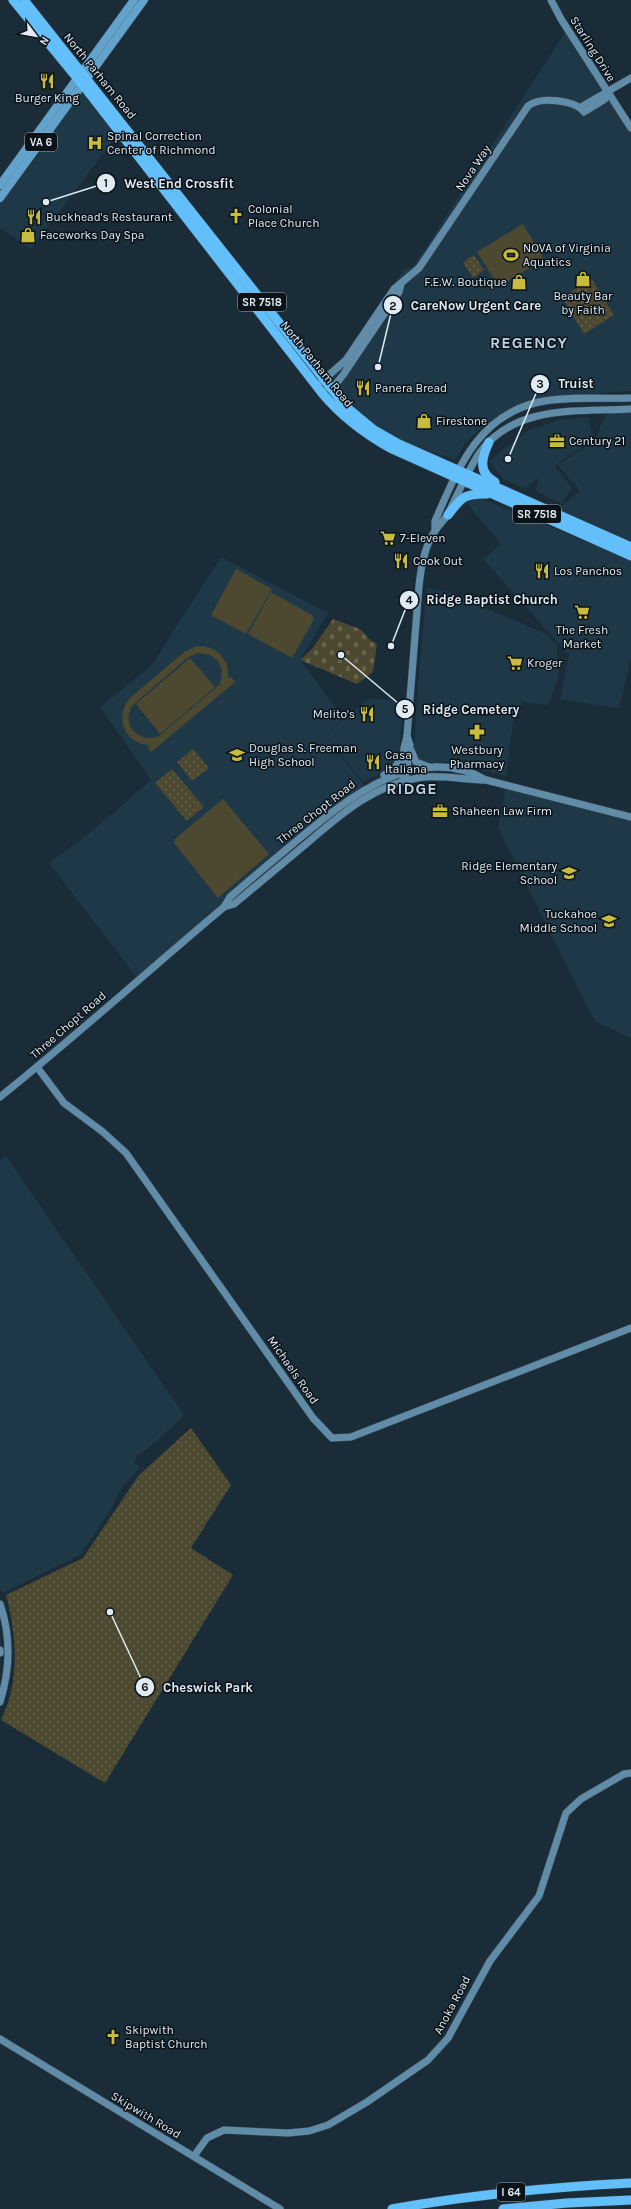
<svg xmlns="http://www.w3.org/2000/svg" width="631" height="2209" font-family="Karla,sans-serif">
  <defs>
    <pattern id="cemetery-stones" width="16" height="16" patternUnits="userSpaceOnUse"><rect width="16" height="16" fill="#4c4930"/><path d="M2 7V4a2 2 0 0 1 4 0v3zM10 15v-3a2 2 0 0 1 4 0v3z" fill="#65634e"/></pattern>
    <pattern id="park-dots" width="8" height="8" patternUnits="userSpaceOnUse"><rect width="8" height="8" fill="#4c4930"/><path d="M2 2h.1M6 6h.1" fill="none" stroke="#65634e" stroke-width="1.8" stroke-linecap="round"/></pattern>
  </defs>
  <rect width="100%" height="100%" fill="#192c38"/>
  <!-- built -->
  <g fill="#1e3848">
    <path d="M567,29L631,128V391L551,396L524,402L493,419L479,430L466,442L455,460L408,443L396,442L374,430L321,378L341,362L405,268L413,267Z"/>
    <path d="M83,85L119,133L31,249L0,228V197Z"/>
    <path d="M631,413V542L556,510L580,491L558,465L595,440L606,414Z"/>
    <path d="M588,417L594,439L554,466L540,477L554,466L572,488L562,504L535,491L539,477L524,489L502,478L489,461L529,430L559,420Z"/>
    <path d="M478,497L631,560V658L619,708L560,700L569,655L483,559L501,544L464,500Z"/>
    <path d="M221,557L328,613L300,660L344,718L324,735L368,790L341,808L138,979L49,863L86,836L151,780L100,707L151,666Z"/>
    <path d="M427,587L452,593L546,634L557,644L559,676L548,705L522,702L520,709L515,708L506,776L446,762L425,763L418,761L414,752L418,682Z"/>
    <path d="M369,698L403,702L399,755L395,764L388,770L363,782L325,735Z"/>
    <path d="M506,785L631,817V1038L595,1022L498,828Z"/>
    <path d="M6,1156L184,1415L156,1442L137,1456L134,1463L140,1467L119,1492L109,1513L80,1555L3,1593L0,1588V1160Z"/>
  </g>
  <!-- grass -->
  <g fill="#4c4930" fill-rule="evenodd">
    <path d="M523,224L544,259L499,287L477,252Z"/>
    <path d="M236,569L272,589L246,634L211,615Z"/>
    <path d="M271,592L312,615L314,619L292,658L248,634Z"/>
    <path d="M202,646C219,648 230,661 228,678L231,677L235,682L151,752L147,747L150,745C124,744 114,717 130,698L184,652L194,647ZM198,653L210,655L218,661L222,671L220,684L159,736C139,744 121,725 132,706L187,658Z"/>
    <path d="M190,658L215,687L160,734L136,704Z"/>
    <path d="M223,799L269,854L218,898L174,843L175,839Z"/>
  </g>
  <!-- cemetery -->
  <path fill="url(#cemetery-stones)" d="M333,619L360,629L370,640L377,644L373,672L357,684L300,660L312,649Z"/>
  <!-- park -->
  <g fill="url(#park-dots)">
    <path d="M474,255L484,270L473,278L463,262Z"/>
    <path d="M592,279L614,315L584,334L562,297Z"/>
    <path d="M193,749L209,768L192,781L177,762Z"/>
    <path d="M172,769L204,807L187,821L155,783Z"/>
    <path d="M191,1428L231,1485L191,1548L233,1575L105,1783L1,1720C20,1682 17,1636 6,1595L83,1558L139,1475Z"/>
  </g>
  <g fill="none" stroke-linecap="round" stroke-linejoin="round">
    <!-- secondary casing -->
    <g stroke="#384752" stroke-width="8">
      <g id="secondary">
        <path d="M551,0L561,19L631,128"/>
        <path d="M581,107L631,78"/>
        <path d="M321,382L346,360L394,289L419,268L528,106C540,96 575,100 584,112L605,99L608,93"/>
        <path d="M327,388L335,385L343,375L399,292L401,284"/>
        <path d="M435,530V521C458,469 477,416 539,402C566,396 603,399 631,398"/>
        <path d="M411,750L416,762L429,767"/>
        <path d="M384,775L395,768L401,757"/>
        <path d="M406,775L410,745L407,736"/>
        <path d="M403,781L404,748L407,736L419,586C421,568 424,547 435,531C439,524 446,519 449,512C458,493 467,473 478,455C513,404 577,412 631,409"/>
        <path d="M224,907L234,904C258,884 282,864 306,844C339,816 372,786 417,778C440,774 462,780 486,780"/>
        <path d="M37,1067L64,1103L103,1132L126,1153L313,1418L332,1438L351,1437L631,1328"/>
        <path d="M0,1097C76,1036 149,970 224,907L230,897C253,877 276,858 300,838C349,797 419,741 486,780L631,817"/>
        <path d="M0,1604C11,1636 10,1670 0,1702"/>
        <path d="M0,1650V1653"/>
        <path d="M0,2039L280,2209"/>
        <path d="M194,2156L207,2138L224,2130L288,2133L309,2131L328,2125L367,2102L428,2060L448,2038L490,1961L539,1896L566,1813L581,1799L624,1774L631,1773"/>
      </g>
    </g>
    <!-- primary casing -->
    <g stroke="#384752" stroke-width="9">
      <g id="primary">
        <path d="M0,185L134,0"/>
        <path d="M0,198L144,0"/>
      </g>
    </g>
    <!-- highway casing -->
    <g stroke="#384752" stroke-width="10">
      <g id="highway">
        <path d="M13,0L86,89L322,393C342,417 365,434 392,449L631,556"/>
        <path d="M24,0L345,406L374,430L397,443L631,547"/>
        <path d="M489,442C482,457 477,472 495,482"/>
        <path d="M448,515C461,498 464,493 487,494"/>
        <path d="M392,2209C471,2195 550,2187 631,2183"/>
        <path d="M503,2209L567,2203L631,2200"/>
      </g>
    </g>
    <!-- secondary -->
    <use href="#secondary" stroke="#618ca8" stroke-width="7"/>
    <!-- primary -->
    <use href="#primary" stroke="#62a2cb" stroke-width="8"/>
    <!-- highway -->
    <use href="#highway" stroke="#62bffa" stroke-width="9"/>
  </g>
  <!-- icons -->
  <defs>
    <g id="restaurant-bare" transform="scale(1.2)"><path d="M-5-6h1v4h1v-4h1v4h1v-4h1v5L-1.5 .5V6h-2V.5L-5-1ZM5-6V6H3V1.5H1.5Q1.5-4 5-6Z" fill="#c9bb3b" stroke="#0b1319" stroke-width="2.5" paint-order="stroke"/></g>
    <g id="hospital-bare" transform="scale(1.2)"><path d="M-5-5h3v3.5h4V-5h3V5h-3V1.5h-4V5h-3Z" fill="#c9bb3b" stroke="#0b1319" stroke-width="2.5" paint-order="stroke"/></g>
    <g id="church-bare" transform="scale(1.2)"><path d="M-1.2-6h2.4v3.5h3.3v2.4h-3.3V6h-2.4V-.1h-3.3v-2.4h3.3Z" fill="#c9bb3b" stroke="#0b1319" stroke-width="2.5" paint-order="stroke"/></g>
    <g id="shop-bare" transform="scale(1.2)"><path d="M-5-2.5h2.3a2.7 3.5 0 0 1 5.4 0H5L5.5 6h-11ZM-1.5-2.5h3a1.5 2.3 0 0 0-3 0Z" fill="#c9bb3b" stroke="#0b1319" stroke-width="2.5" paint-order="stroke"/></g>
    <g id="stadium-bare" transform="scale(1.2)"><path d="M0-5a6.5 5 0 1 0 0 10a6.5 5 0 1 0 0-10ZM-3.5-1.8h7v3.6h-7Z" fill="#c9bb3b" stroke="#0b1319" stroke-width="2.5" paint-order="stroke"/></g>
    <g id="office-bare" transform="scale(1.2)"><path d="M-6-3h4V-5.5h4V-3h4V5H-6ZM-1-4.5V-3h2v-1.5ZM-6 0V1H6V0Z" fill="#c9bb3b" stroke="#0b1319" stroke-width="2.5" paint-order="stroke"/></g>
    <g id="supermarket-bare" transform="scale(1.2)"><path d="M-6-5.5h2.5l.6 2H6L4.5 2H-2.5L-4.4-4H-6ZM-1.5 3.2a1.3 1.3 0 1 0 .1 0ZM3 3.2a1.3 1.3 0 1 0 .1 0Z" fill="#c9bb3b" stroke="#0b1319" stroke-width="2.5" paint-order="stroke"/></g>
    <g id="pharmacy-bare" transform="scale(1.2)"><path d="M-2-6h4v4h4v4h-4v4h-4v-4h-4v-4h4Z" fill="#c9bb3b" stroke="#0b1319" stroke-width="2.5" paint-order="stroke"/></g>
    <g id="school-bare" transform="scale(1.2)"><path d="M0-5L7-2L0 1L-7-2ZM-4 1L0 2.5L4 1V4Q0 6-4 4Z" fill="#c9bb3b" stroke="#0b1319" stroke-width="2.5" paint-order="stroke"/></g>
  </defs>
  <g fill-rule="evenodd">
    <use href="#restaurant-bare" x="47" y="81"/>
    <use href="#hospital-bare" x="95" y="143"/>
    <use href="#church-bare" x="236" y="216"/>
    <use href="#restaurant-bare" x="34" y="217"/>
    <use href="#shop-bare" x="28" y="235"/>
    <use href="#stadium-bare" x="511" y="255"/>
    <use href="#shop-bare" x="583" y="279"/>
    <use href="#shop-bare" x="519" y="282"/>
    <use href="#restaurant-bare" x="363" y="388"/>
    <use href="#shop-bare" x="424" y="421"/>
    <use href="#office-bare" x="557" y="441"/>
    <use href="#supermarket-bare" x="388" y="538"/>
    <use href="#restaurant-bare" x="401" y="561"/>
    <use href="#restaurant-bare" x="542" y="571"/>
    <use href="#supermarket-bare" x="582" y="612"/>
    <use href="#supermarket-bare" x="515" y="663"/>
    <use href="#restaurant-bare" x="367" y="714"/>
    <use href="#pharmacy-bare" x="477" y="732"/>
    <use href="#school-bare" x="237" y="755"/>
    <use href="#restaurant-bare" x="373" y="762"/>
    <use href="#office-bare" x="440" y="811"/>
    <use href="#school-bare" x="569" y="873"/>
    <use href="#school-bare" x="609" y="921"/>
    <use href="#church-bare" x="113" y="2037"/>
  </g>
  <g text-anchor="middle" stroke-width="3" stroke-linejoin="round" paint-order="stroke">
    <!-- shield labels -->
    <g fill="#0b1319" stroke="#9faab2" stroke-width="1">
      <rect x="25" y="133" width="32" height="18" rx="3"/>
      <rect x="238" y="293" width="48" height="18" rx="3"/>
      <rect x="513" y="505" width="48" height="18" rx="3"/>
      <rect x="497" y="2183" width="28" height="18" rx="3"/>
    </g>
    <g font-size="11" font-weight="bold" fill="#dfeaf3">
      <text x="41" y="146">VA 6</text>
      <text x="262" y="306">SR 7518</text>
      <text x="537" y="518">SR 7518</text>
      <text x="511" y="2196">I 64</text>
    </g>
    <!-- street labels -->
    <g font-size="12" fill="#dfeaf3" stroke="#0b1319">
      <text transform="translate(593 49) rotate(58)" y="4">Starling Drive</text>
      <text transform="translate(100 76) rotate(51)" y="4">North Parham Road</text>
      <text transform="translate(473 168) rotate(-56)" y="4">Nova Way</text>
      <text transform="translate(317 364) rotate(51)" y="4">North Parham Road</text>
      <text transform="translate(316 812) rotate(-38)" y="4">Three Chopt Road</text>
      <text transform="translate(68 1025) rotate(-41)" y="4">Three Chopt Road</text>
      <text transform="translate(293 1370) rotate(55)" y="4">Michaels Road</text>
      <text transform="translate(452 2005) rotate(-62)" y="4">Anoka Road</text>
      <text transform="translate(146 2115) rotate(31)" y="4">Skipwith Road</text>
    </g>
    <!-- poi labels -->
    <g font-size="12" fill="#dfeaf3" stroke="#0b1319" text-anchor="start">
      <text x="47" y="102" text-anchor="middle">Burger King</text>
      <text x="107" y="140">Spinal Correction<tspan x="107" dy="14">Center of Richmond</tspan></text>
      <text x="248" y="213">Colonial<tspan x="248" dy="14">Place Church</tspan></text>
      <text x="46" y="221">Buckhead's Restaurant</text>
      <text x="40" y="239">Faceworks Day Spa</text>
      <text x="523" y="252">NOVA of Virginia<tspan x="523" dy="14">Aquatics</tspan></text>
      <text x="507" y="286" text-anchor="end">F.E.W. Boutique</text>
      <text x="583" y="300" text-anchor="middle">Beauty Bar<tspan x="583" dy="14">by Faith</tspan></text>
      <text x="375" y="392">Panera Bread</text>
      <text x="436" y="425">Firestone</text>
      <text x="569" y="445">Century 21</text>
      <text x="400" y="542">7-Eleven</text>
      <text x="413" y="565">Cook Out</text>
      <text x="554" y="575">Los Panchos</text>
      <text x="582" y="634" text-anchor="middle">The Fresh<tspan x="582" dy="14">Market</tspan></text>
      <text x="527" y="667">Kroger</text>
      <text x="355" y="718" text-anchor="end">Melito's</text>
      <text x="249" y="752">Douglas S. Freeman<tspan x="249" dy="14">High School</tspan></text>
      <text x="477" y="754" text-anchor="middle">Westbury<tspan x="477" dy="14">Pharmacy</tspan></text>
      <text x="385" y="759">Casa<tspan x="385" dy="14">Italiana</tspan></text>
      <text x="452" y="815">Shaheen Law Firm</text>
      <text x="557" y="870" text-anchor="end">Ridge Elementary<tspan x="557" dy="14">School</tspan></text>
      <text x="597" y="918" text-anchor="end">Tuckahoe<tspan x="597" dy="14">Middle School</tspan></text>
      <text x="125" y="2034">Skipwith<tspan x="125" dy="14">Baptist Church</tspan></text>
    </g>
    <!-- district labels -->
    <g font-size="16" font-weight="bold" letter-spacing="1" fill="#bad2e2" stroke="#0b1319">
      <text x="529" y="348">REGENCY</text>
      <text x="412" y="794">RIDGE</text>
    </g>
  </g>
  <!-- callouts -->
  <path fill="none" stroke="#dfeaf3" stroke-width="1.5" d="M46 202L106 183M378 367L393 305M508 459L540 384M391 646L409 600M341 655L405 709M110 1612L145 1687"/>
  <g fill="#dfeaf3" stroke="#0b1319" stroke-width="1.5">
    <circle cx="46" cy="202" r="4"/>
    <circle cx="378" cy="367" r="4"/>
    <circle cx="508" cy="459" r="4"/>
    <circle cx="391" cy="646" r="4"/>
    <circle cx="341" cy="655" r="4"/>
    <circle cx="110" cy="1612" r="4"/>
    <circle cx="106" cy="183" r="10"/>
    <circle cx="393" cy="305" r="10"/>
    <circle cx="540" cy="384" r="10"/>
    <circle cx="409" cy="600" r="10"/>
    <circle cx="405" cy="709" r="10"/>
    <circle cx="145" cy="1687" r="10"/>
  </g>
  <g font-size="12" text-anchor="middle" font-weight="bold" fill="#111">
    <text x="106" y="187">1</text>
    <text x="393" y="310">2</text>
    <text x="540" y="388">3</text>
    <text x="409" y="604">4</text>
    <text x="405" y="713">5</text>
    <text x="145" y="1691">6</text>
  </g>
  <g font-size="13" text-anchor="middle" font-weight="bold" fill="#dfeaf3" stroke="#0b1319" stroke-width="3" stroke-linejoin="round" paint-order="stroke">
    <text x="179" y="188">West End Crossfit</text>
    <text x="476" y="310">CareNow Urgent Care</text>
    <text x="576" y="388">Truist</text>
    <text x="492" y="604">Ridge Baptist Church</text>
    <text x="471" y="714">Ridge Cemetery</text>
    <text x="208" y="1692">Cheswick Park</text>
  </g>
  <!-- north arrow -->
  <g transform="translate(36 36) rotate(122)" stroke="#0b1319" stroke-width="3" paint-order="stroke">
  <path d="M0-3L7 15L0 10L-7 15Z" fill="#dfeaf3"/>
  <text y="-6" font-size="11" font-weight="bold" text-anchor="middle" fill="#dfeaf3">N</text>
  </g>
</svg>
